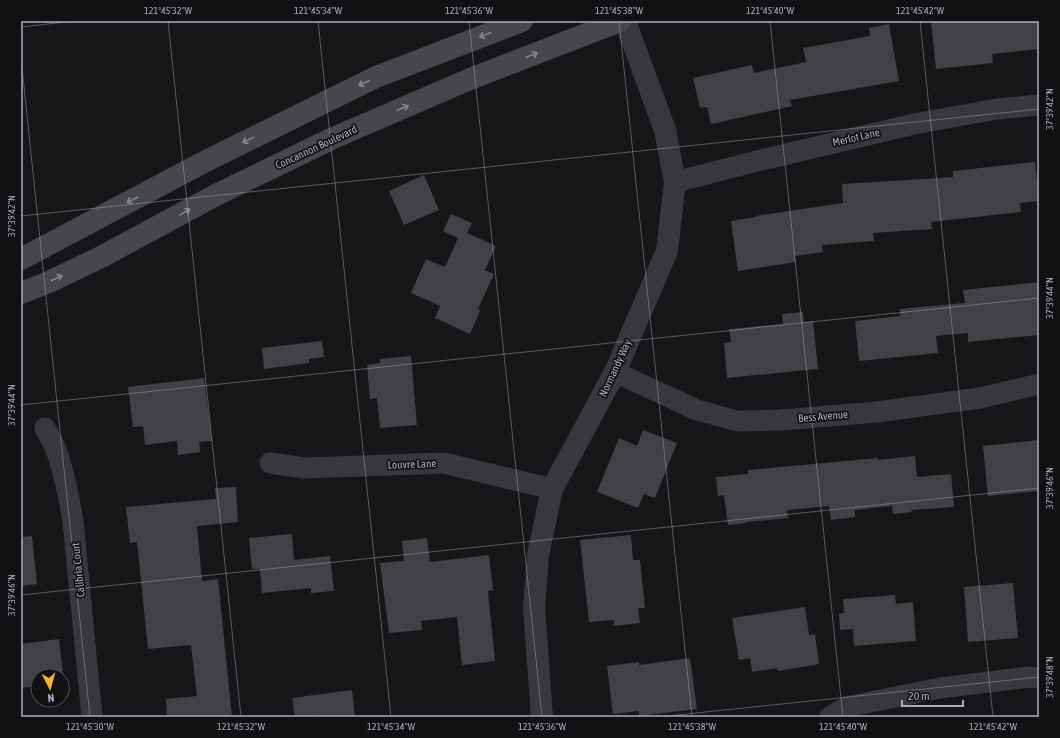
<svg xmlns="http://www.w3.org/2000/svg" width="1060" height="738" font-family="'Asap Condensed',sans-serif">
  <rect width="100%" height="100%" fill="#161618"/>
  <!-- building -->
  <g fill="#404145">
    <path d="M931,21H1039V49L992,54L993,63L936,69Z"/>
    <path d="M889,24L899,81L790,100L792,106L711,124L707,107L700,108L693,78L752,65L754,73L806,62L803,48L870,36L869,28Z"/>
    <path d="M1035,162L1039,201L1020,203L1021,212L931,222L932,229L873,233L874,241L822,245L823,252L795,256L796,262L738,271L731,221L756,217L755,216L843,203L842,184L953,177V171Z"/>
    <path d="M424,175L439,210L404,225L389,191Z"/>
    <path d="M451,214L472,223L467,233L496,246L485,270L494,274L478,309L480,311L470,334L435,318L440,306L411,293L426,259L445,267L458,238L443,231Z"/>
    <path d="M1039,282V335L968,342V333L936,336L938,353L859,361L855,321L900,316V309L965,303L963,290Z"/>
    <path d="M803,312L804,322L813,321L818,369L727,378L724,343L731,342L729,329L783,324L782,314Z"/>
    <path d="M322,341L324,357L309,359V363L264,369L262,348Z"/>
    <path d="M411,356L417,425L380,428L377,398L370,399L367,365L380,363V359Z"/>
    <path d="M204,378L212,441L199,442L200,452L178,455L177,441L145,445L143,426L133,427L128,387Z"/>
    <path d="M643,430L677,443L655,498L644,494L638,508L597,492L619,438L637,446Z"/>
    <path d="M1039,440V491L988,496L983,446Z"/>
    <path d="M915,456L917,477L951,474L954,507L911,510L912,512L893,514L892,506L855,510V517L831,520L829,506L787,510L788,518L746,522V523L728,525L724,495L718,496L716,477L748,474V470L878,458V460Z"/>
    <path d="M236,487L238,522L197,526L202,581L218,579L232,717H167L166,699L197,696L191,645L148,649L137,542L130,543L126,507L216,499L215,488Z"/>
    <path d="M292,534L294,560L330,556L334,591L311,593V588L262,593L260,569H252L249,538Z"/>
    <path d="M631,535L633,560H640L645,608H638L640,623L614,626V620L589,622L580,540Z"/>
    <path d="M32,536L37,584L21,586V537Z"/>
    <path d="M427,538L430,562L489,555L493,590L488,591L495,661L462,665L457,617L421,621L422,630L389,633L380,563L404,561L402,541Z"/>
    <path d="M1013,583L1018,638L968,642L964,587Z"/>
    <path d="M895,595L896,604L913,602L916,641L854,646L853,629L840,630L839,614L844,613L843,599Z"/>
    <path d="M805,607L809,635L815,634L819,664L778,671L777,668L752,672L750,658L739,660L732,618Z"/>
    <path d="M59,639L64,683H62V676H38V686L21,688V644Z"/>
    <path d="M690,658L697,709L639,716V711L613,714L607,666L639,662V665Z"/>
    <path d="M352,690L355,717H320V715L304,717H295L292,698Z"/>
  </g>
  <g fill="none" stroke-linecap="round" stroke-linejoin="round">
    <!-- minor -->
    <g stroke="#37383d" stroke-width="21">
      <path d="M675,182L753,162L914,124L997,109L1039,105"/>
      <path d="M615,372L697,410L737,421L781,420L877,412L980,398L1039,384"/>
      <path d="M45,428C48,434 52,441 55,447C64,471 69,497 73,521L92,717"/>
      <path d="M270,463L305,468L444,463L552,489"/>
      <path d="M830,717L846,707L940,688L1029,677L1039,678"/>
    </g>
    <!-- tertiary -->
    <path stroke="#37383d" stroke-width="22" d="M542,717L534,608L538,555L552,489L615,372L667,251L675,182L665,130L625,21"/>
    <!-- secondary -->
    <g stroke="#45474d" stroke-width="22">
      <path d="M21,259L202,163L376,77L522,21"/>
      <path d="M21,293L49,282L103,256L214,196L331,139L470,79L620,21"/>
    </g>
  </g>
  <!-- one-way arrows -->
  <defs><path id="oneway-shaft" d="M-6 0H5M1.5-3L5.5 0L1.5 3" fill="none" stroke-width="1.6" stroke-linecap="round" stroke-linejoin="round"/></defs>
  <g stroke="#858993">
    <use href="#oneway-shaft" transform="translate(485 35) rotate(159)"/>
    <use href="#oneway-shaft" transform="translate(532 55) rotate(-21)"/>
    <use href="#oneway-shaft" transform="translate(364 83) rotate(154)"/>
    <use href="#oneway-shaft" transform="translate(403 108) rotate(-23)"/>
    <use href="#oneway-shaft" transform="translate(248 140) rotate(154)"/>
    <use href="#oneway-shaft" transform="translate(132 200) rotate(152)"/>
    <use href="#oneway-shaft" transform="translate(185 212) rotate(-29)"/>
    <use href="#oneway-shaft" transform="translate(57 278) rotate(-25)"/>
  </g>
  <!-- ticks -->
  <path fill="none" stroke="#a8adb8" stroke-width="1" stroke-opacity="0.45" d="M168,21L241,717M318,21L391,717M469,21L542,717M619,21L692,717M770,21L843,717M920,21L993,717M21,27L74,21M21,58L90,717M21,216L1039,109M21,405L1039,298M21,595L1039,488M658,717L1039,677"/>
  <g text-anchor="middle" stroke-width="3.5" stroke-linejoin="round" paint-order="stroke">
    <!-- street labels -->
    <g font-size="11" fill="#a8adb8" stroke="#111113">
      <text transform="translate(856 137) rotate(-13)" y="4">Merlot Lane</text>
      <text transform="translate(316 147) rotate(-25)" y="4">Concannon Boulevard</text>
      <text transform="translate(615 368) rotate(-65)" y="4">Normandy Way</text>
      <text transform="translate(823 416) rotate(-5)" y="4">Bess Avenue</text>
      <text transform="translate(412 464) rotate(-2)" y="4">Louvre Lane</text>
      <text transform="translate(78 570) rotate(-96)" y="4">Calibria Court</text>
    </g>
  </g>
  <!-- border -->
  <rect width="1060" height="738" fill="none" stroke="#111113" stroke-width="44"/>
  <!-- north arrow -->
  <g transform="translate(50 688) rotate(174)"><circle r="19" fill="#111113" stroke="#4d4f55"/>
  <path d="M0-3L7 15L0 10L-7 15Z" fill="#f2b134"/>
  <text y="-6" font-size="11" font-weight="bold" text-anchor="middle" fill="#a8adb8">N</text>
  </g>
  <!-- scale -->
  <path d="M902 700v6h61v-6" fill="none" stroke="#a8adb8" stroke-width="2"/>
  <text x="908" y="700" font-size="12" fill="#a8adb8" stroke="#111113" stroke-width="3" paint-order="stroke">20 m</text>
  <rect x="22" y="22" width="1016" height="694" fill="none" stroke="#a8adb8" stroke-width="1.5"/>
  <g font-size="10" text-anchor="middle" fill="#a8adb8">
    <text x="168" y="14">121°45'32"W</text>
    <text x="318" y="14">121°45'34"W</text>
    <text x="469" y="14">121°45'36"W</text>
    <text x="619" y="14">121°45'38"W</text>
    <text x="770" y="14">121°45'40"W</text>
    <text x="920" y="14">121°45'42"W</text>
    <text transform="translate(1049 109) rotate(-90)" y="4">37°39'42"N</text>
    <text transform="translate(11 216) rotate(-90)" y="4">37°39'42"N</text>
    <text transform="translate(1049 298) rotate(-90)" y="4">37°39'44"N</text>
    <text transform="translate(11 405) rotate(-90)" y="4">37°39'44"N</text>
    <text transform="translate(1049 488) rotate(-90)" y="4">37°39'46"N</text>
    <text transform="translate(11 595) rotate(-90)" y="4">37°39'46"N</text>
    <text transform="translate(1049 677) rotate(-90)" y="4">37°39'48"N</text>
    <text x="90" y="730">121°45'30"W</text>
    <text x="241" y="730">121°45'32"W</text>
    <text x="391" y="730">121°45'34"W</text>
    <text x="542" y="730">121°45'36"W</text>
    <text x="692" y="730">121°45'38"W</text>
    <text x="843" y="730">121°45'40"W</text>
    <text x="993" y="730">121°45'42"W</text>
  </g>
</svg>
